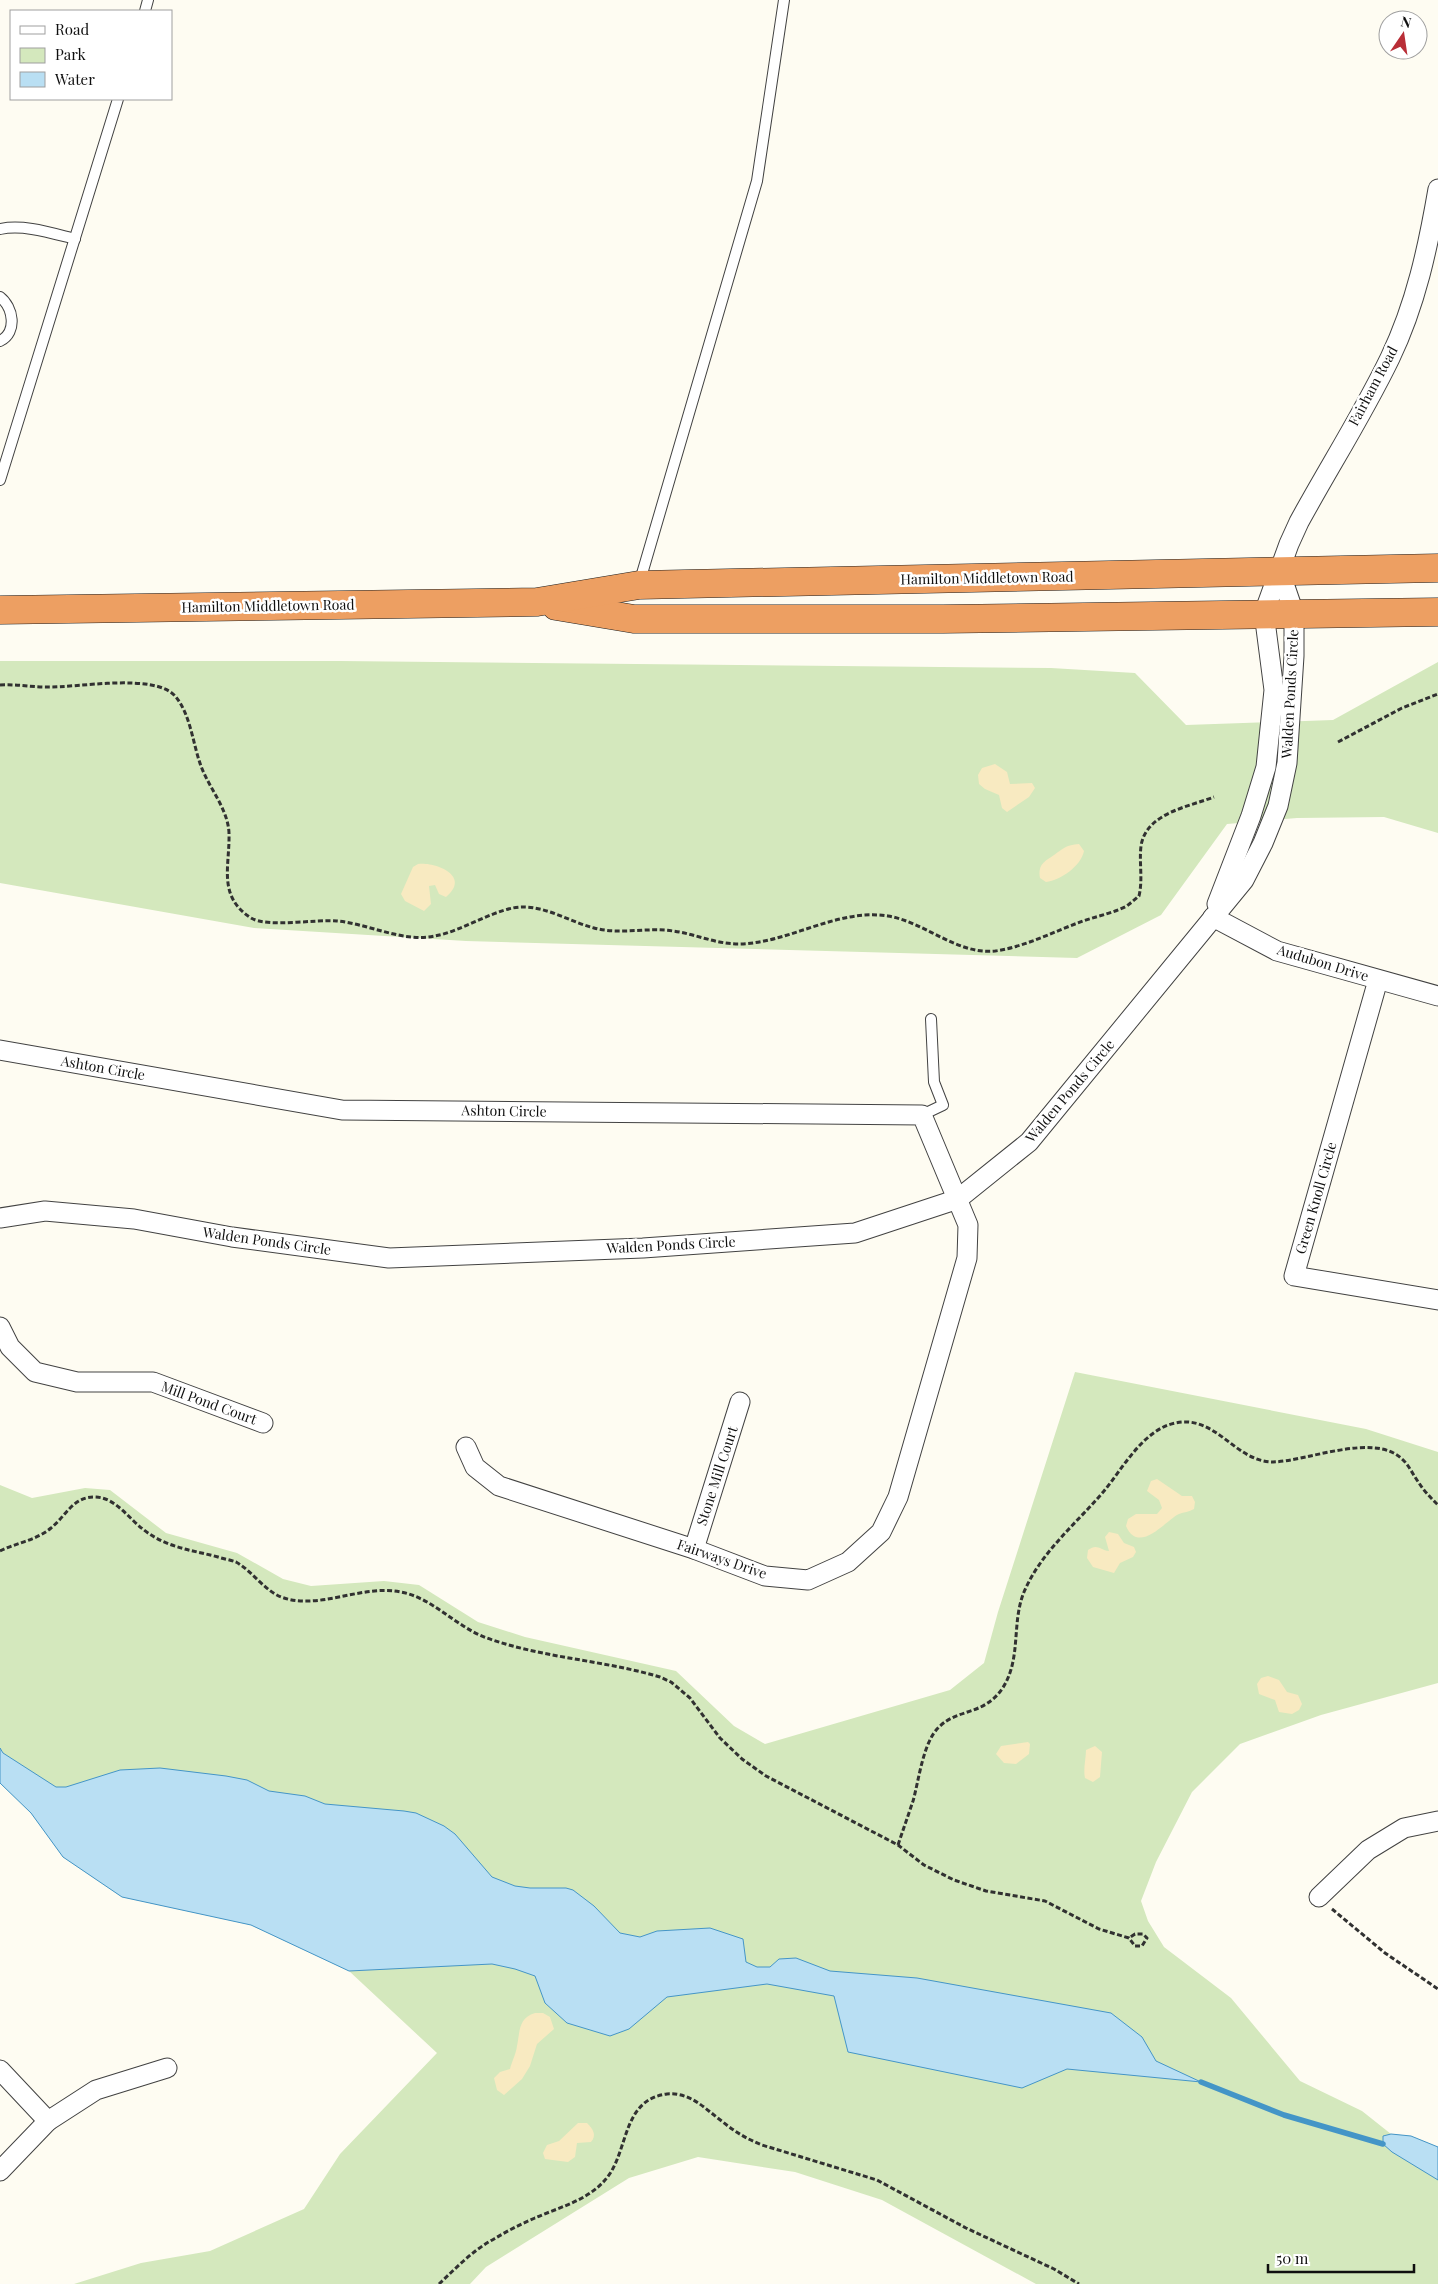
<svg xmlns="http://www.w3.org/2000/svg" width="1438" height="2284" font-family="'Playfair Display',serif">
  <rect width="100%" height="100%" fill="#fefcf2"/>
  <!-- green -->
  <g fill="#d4e8bd">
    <path d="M0,661H340L1051,668L1135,673L1186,725L1333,720L1438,662V833L1384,817L1297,818L1227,824L1161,915L1077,958L466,941L254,928L0,883Z"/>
    <path d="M1075,1372L1366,1429L1438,1452V1683L1321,1715L1240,1744L1192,1792L1156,1862L1141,1901L1148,1921L1164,1947L1231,1998L1300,2081L1362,2111L1391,2134L1411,2136L1438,2147V2284H1036L882,2200L795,2172L698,2157L629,2178L486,2267L470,2284H74L141,2263L210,2251L304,2209L340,2154L437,2053L349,1971L251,1925L122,1897L63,1857L31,1813L0,1783V1485L32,1498L85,1488L110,1490L166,1533L237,1553L283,1579L311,1586L384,1581L419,1585L478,1622L525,1637L676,1671L734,1726L765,1744L950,1690L984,1663L998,1612Z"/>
  </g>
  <!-- sand -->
  <g fill="#f8eac1">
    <path d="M995,764L1007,772L1010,784L1032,783L1035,788L1029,797L1007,812L1002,808L999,795L985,789L979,784L978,775L982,768Z"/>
    <path d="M1079,844L1084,851C1081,866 1061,880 1046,882L1040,878C1038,864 1044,862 1054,855C1064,848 1066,845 1079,844Z"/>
    <path d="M418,864C438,862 471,877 446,897L439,894L435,885L429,886L431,904L424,911L405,901L401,894L413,867Z"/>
    <path d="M1157,1479L1182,1496H1192L1195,1502L1194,1509C1189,1512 1184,1512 1179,1514C1167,1519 1139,1556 1126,1526L1128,1519L1136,1514H1157L1162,1508L1159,1500L1147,1491L1151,1481Z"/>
    <path d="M1109,1532L1118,1534L1124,1543L1134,1547L1136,1552L1133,1557L1120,1563L1114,1573L1093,1567L1087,1558L1088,1550C1097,1543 1100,1550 1109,1551L1105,1537Z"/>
    <path d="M1268,1676L1279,1680L1287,1692L1298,1695L1302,1704L1299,1710L1292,1714L1279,1712L1275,1700L1259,1694L1257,1684L1261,1678Z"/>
    <path d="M1028,1742L1030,1744L1029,1754L1016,1764L1004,1763L996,1754L1001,1746Z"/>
    <path d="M1095,1746L1102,1752L1100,1777L1093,1782L1085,1778C1083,1770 1086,1758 1086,1750Z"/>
    <path d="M535,2013H543L550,2017L554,2029L537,2044L530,2066L522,2079L504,2095L497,2090L494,2078L500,2072L510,2069C512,2061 516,2054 517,2046C520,2032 518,2018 535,2013Z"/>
    <path d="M578,2123H587C593,2129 597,2135 591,2142L577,2143L575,2157L568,2162L545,2159L543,2153L547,2145L559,2141Z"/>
  </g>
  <!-- water -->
  <g fill="#b9dff3" stroke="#4495c7">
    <path d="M0,1748L3,1753L56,1787H66L120,1770L160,1768L226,1776L247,1780L269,1791L305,1796L325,1804L404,1811L416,1813L444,1826L455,1834L492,1877L515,1886L530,1888H566L573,1890L594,1906L620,1933L640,1937L657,1931L710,1928L743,1939L746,1962L757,1967H770L779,1959L796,1958L830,1971L917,1978L1111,2013L1142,2037L1156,2061L1201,2082L1067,2069L1022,2088L848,2052L834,1996L767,1984L667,1997L629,2029L610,2036L567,2023L545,2003L535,1976L515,1969L492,1964L349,1971L251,1925L122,1897L63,1857L31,1813L0,1783Z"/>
    <path d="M1391,2134L1411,2136L1438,2147V2180L1392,2152L1383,2144V2136Z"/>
  </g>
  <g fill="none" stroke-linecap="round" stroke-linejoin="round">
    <!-- stream -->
    <path stroke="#4495c7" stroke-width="5.5" d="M1201,2082L1284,2115L1383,2144"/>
    <!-- lane casing -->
    <g stroke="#424242" stroke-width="12">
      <g id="lane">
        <path d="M145,11L148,0"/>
        <path d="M0,229C24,224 51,233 75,239"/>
        <path d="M0,297C13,307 18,332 0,341"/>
        <path d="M0,480L118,99"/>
        <path d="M639,584L757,181L784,0"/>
        <path d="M922,1115L943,1105L934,1082L931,1019"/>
      </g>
    </g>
    <!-- street casing -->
    <g stroke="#424242" stroke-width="21">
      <g id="street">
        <path d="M1217,904L1251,816L1266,767L1274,690L1264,613L1289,544L1299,522C1329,467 1363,414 1390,358C1416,304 1428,247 1438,189"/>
        <path d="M1213,917L1277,951L1438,996"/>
        <path d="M1378,980L1294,1276L1438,1300"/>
        <path d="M0,1050L342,1110L922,1115L968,1225L967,1258L898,1497L881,1532L848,1562L808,1580L765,1576L694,1549L499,1486L475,1467L466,1447"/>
        <path d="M0,1218L45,1211L134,1219L232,1237L389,1258L643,1248L855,1233L958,1199L1029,1142L1244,880L1263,843L1278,806L1287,763L1294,656V613L1280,572"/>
        <path d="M0,1327L10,1347L35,1372L77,1382H153L263,1423"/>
        <path d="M694,1549L740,1402"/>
        <path d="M1319,1897L1368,1850L1404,1828L1438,1821"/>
        <path d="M0,2070L48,2121"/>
        <path d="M0,2171L48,2121L96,2090L167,2068"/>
      </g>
    </g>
    <!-- highway casing -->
    <g stroke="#202020" stroke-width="29">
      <g id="highway">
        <path d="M556,606L634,619H943L1438,612"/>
        <path d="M0,610L537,602L639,585L1438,568"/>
      </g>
    </g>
    <!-- path -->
    <g stroke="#313131" stroke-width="3" stroke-dasharray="5 2.5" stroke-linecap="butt">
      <path d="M0,685C16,684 31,687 47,687C77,688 156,672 176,697C191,716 193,745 201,766C209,788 228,809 229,833C230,866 217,896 251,918C268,928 315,919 337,921C369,924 404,943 435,936C463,931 499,906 524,907C547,907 571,922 594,928C620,935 647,927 673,931C696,934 715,944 739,944C790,943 837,908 888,916C925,922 957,955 995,951C1025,947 1055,931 1083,921C1098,916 1113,913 1127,906L1139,896C1143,879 1139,863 1141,846C1146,813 1188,807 1214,797"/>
      <path d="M1338,742L1402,708L1438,694"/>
      <path d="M0,1551C16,1543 37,1540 51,1528C66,1516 73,1496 96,1497C116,1498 129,1519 144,1530C167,1548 192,1550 218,1557C224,1559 231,1560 236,1562C252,1571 264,1590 281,1597C319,1611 361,1584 401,1592C433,1598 456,1627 487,1638C542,1658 603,1660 660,1677L671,1682L690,1698L720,1738L742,1759L766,1776L898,1845L924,1865L954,1880L986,1891L1045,1901L1099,1929L1129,1938L1135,1946H1142L1147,1938L1143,1934H1135L1129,1938"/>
      <path d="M898,1845C903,1830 908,1816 913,1801C919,1780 923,1742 939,1727C958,1708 983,1716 1002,1689C1022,1659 1011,1624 1024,1592C1041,1552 1076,1524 1104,1491C1123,1468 1143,1430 1175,1423C1216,1414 1235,1462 1273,1462C1308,1461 1374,1432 1402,1459C1409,1465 1413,1475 1419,1483C1424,1491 1431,1498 1438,1505"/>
      <path d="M1332,1909L1385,1953L1438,1989"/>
      <path d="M439,2284C456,2268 473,2250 494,2239C507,2231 521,2224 535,2218C562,2206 594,2199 611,2172C628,2144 625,2099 667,2094C691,2092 705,2109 723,2122C735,2132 747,2139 762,2145L877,2180L966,2228L1054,2269L1079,2284"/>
    </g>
    <!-- lane -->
    <use href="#lane" stroke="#fff" stroke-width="10"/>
    <!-- street -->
    <use href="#street" stroke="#fff" stroke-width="19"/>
    <!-- highway -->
    <use href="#highway" stroke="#ed9f62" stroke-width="28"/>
  </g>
  <g text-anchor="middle" stroke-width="5" stroke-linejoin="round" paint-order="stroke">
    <!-- street labels -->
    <g font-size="14" fill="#0f0f0f" stroke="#fff">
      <text transform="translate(1373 386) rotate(-62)" y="5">Fairham Road</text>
      <text transform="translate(987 578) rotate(-1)" y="5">Hamilton Middletown Road</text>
      <text transform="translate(268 606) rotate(-1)" y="5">Hamilton Middletown Road</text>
      <text transform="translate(1290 694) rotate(-87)" y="5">Walden Ponds Circle</text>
      <text transform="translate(1323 963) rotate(17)" y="5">Audubon Drive</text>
      <text transform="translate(103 1068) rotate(10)" y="5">Ashton Circle</text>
      <text transform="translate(1070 1091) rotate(-50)" y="5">Walden Ponds Circle</text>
      <text transform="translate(504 1111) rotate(1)" y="5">Ashton Circle</text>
      <text transform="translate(1316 1198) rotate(-74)" y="5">Green Knoll Circle</text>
      <text transform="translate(267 1241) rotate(8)" y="5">Walden Ponds Circle</text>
      <text transform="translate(671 1245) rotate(-3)" y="5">Walden Ponds Circle</text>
      <text transform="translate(209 1403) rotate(20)" y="5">Mill Pond Court</text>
      <text transform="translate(717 1476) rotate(-72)" y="5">Stone Mill Court</text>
      <text transform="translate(722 1559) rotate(19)" y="5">Fairways Drive</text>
    </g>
  </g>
  <!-- legend -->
  <rect x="10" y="10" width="162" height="90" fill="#ffffff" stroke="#9f9f9f"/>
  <rect x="20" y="26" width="25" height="8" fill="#ffffff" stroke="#9f9f9f"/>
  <text x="55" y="35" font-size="15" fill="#0f0f0f">Road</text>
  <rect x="20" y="48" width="25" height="15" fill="#d4e8bd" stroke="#9f9f9f"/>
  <text x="55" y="60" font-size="15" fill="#0f0f0f">Park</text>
  <rect x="20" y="72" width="25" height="15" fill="#b9dff3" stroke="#9f9f9f"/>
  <text x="55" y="85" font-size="15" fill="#0f0f0f">Water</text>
  <!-- north arrow -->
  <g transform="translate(1403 35) rotate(13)"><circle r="24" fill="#ffffff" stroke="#9f9f9f"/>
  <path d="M0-4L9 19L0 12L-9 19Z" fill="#b92e37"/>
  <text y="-8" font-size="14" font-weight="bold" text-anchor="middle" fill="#0f0f0f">N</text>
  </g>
  <!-- scale -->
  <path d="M1268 2264v8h146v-8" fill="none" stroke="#0f0f0f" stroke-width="2.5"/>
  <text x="1276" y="2264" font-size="15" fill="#0f0f0f" stroke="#ffffff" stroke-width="4" paint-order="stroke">50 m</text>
</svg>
